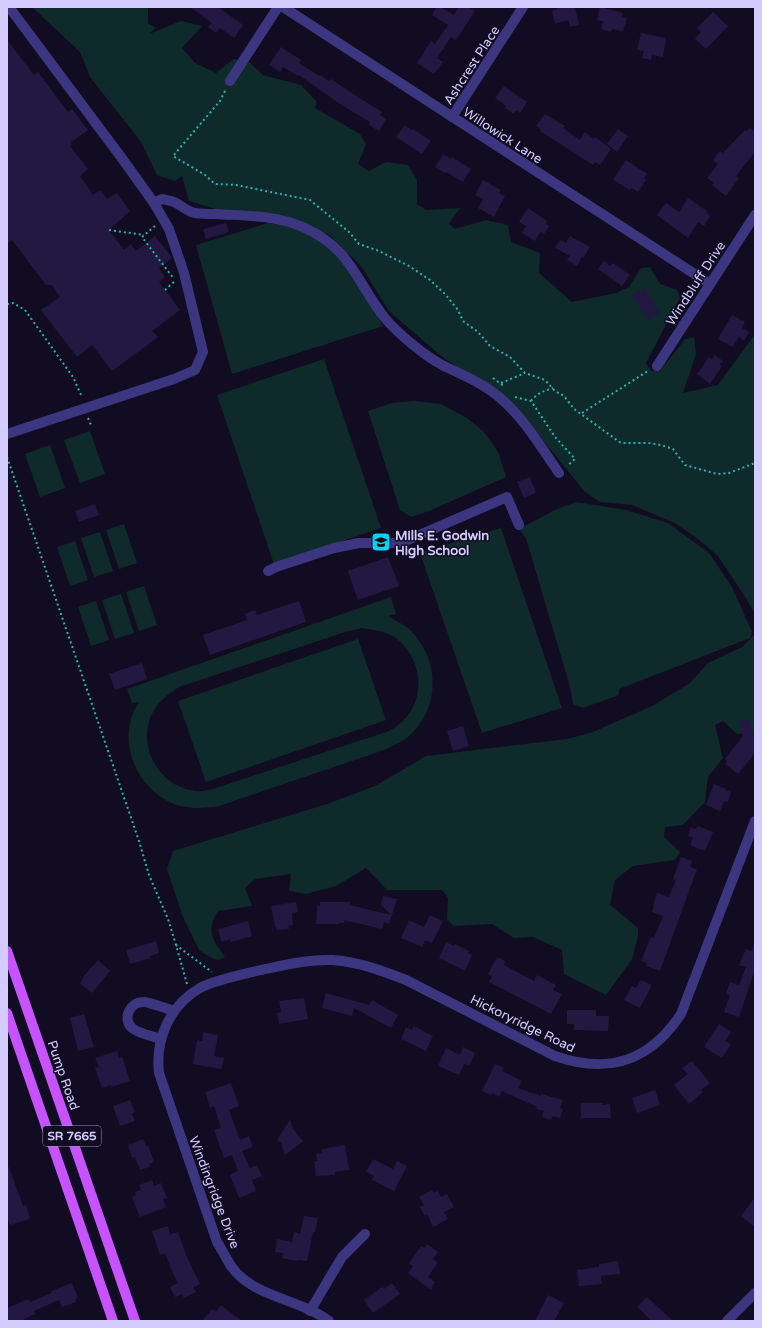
<svg xmlns="http://www.w3.org/2000/svg" width="762" height="1328" font-family="'Varela Round',sans-serif">
  <rect width="100%" height="100%" fill="#110c21"/>
  <!-- green -->
  <g fill="#0f2a2b" fill-rule="evenodd">
    <path d="M32,7H148V23L156,28L149,34L181,21L202,26L182,48L195,63L216,73L234,59L249,62L263,75L301,85L317,102L315,108L360,134L366,144L358,164L369,171L386,162L408,165L417,180V204L426,210L460,208L449,224L455,229L486,220L508,225L511,242L540,253L539,273L572,302L616,293L629,287L641,268L650,267L660,284L677,290L680,298L646,363L651,371H660L685,339L694,337L696,354L683,393L718,385L755,334V621L754,612L744,595L718,556L698,539L675,523L632,505L600,502L585,492L516,407L441,356L389,311L361,266L328,234L267,214H233L189,201L182,176L175,181L157,175L141,142L90,77L80,52Z"/>
    <path d="M268,223L290,226L325,243L351,271L383,326L232,374L196,245Z"/>
    <path d="M324,359L381,528L274,564L217,395Z"/>
    <path d="M414,401L441,404L467,418L484,432L498,452L506,477L429,511L411,517L400,510L368,411L392,403Z"/>
    <path d="M90,431L105,474L80,483L64,440Z"/>
    <path d="M50,445L65,488L40,497L25,454Z"/>
    <path d="M576,502L626,510L668,523L709,553L732,587L752,632L750,638L619,689V695L583,708L573,704L570,687L526,538L519,529L555,510Z"/>
    <path d="M124,524L137,563L119,569L106,530Z"/>
    <path d="M501,528L562,708L482,733L420,553Z"/>
    <path d="M100,532L113,571L94,577L81,538Z"/>
    <path d="M75,541L88,580L70,586L57,547Z"/>
    <path d="M144,586L157,625L139,631L126,592Z"/>
    <path d="M121,594L134,633L115,639L102,600Z"/>
    <path d="M391,597L396,614L388,616C396,621 407,626 413,633C441,664 439,710 408,737C402,742 393,745 387,749L216,807C204,808 189,809 177,805C140,792 119,749 133,713C135,709 137,705 139,702L132,703L127,689ZM362,628C374,630 387,631 397,639C426,663 426,707 394,728C389,732 382,733 377,735L213,789C207,790 200,792 195,791C157,786 135,743 154,710C160,700 170,693 179,687L345,632Z"/>
    <path d="M96,601L109,640L91,646L78,607Z"/>
    <path d="M755,634V733L737,734L723,721L715,725L723,758L708,777L705,802L683,825L665,827L664,837L680,852L675,860L633,866L615,880L610,905L638,928V936L632,959L606,995L564,974L562,950L533,937L514,938L492,924L454,926L447,920L448,898L442,890H387L366,868L336,886L306,894L289,891L291,874L255,879L245,888L252,906L218,911C205,932 213,940 225,957L218,960L210,957L199,950L183,917L167,869L173,851L327,804L375,786L426,756L567,739L593,732L654,705L682,688L690,683L708,663L742,647Z"/>
    <path d="M358,639L386,720L206,782L178,701Z"/>
  </g>
  <!-- building -->
  <g fill="#221842">
    <path d="M190,7H218L243,25L234,38L220,28L216,33L208,27L212,23Z"/>
    <path d="M437,7H441L454,15L459,7H468L475,11L456,40L451,37L437,58L443,62L434,74L417,63L431,41L435,44L448,25L432,15Z"/>
    <path d="M556,7H575L579,25L570,27L568,20L555,24L552,11L557,9Z"/>
    <path d="M600,7L623,13L622,17L627,18L623,31L612,29L611,32L601,29L603,21L597,20Z"/>
    <path d="M713,12L728,26L706,49L695,39L701,32L697,28Z"/>
    <path d="M641,33L666,38L663,57L652,55L651,60L642,58L644,51L637,50Z"/>
    <path d="M7,40L34,75L38,72L68,112L72,109L88,130L71,142L72,144L70,146L88,169L80,176L93,195L100,190L107,199L117,193L130,211L109,230L124,250L131,244L136,251L155,236L172,258L159,268L165,277L159,282L180,310L152,331L158,337L112,371L92,345L77,357L41,310L60,297L52,285H46L12,240L7,244Z"/>
    <path d="M281,47L301,60L299,63L319,76L320,75L329,81L331,79L361,99L382,112L380,115L386,119L379,131L369,125L370,122L340,104L299,75L298,76L283,67L280,72L269,65Z"/>
    <path d="M504,86L527,102L520,113L516,110L514,114L505,108L506,106L495,98Z"/>
    <path d="M545,114L565,126L563,128L580,140L585,132L594,139L595,137L611,149L600,165L595,162L593,165L540,131L541,130L536,126Z"/>
    <path d="M405,125L412,130L413,129L431,141L422,154L396,137Z"/>
    <path d="M750,128L755,132V152L736,176L739,178L726,196L712,185L714,183L707,178L718,164L713,160L720,151L723,153L745,130L747,131Z"/>
    <path d="M618,129L628,136L617,152L607,144Z"/>
    <path d="M443,154L451,159L452,157L471,169L463,182L446,172L445,173L435,167Z"/>
    <path d="M626,160L647,174L644,178L646,180L638,192L632,188L630,190L613,180Z"/>
    <path d="M483,180L501,190L499,193L505,196L494,217L478,208L483,199L475,195Z"/>
    <path d="M688,198L707,211L706,213L710,216L704,226L698,222L688,238L657,215L666,203L679,212Z"/>
    <path d="M528,208L547,221L546,224L549,226L544,234L541,231L535,241L522,233L526,226L519,222Z"/>
    <path d="M226,223L229,232L206,239L203,229Z"/>
    <path d="M570,236L590,247L583,258L582,257L577,266L567,260L570,256L555,248L560,240L566,243Z"/>
    <path d="M604,261L610,266L613,263L630,275L622,286L598,269Z"/>
    <path d="M645,288L660,313L648,320L632,295Z"/>
    <path d="M732,315L745,322L742,328L749,332L744,341L739,337L733,347L718,339Z"/>
    <path d="M715,355L723,361L720,365L722,366L710,384L697,374L709,357L712,359Z"/>
    <path d="M530,477L536,493L524,498L517,482Z"/>
    <path d="M95,504L99,515L79,522L75,511Z"/>
    <path d="M388,557L399,586L358,600L348,571Z"/>
    <path d="M299,601L306,622L210,655L203,635L247,620L245,614L255,610L257,615Z"/>
    <path d="M142,663L147,679L115,690L109,674Z"/>
    <path d="M749,719L755,738V753L738,774L725,764L727,761L725,759L743,736L739,722Z"/>
    <path d="M463,726L469,746L453,751L447,731Z"/>
    <path d="M714,784L726,789L725,790L731,792L728,802L724,801L720,811L706,805Z"/>
    <path d="M698,826L713,832L705,851L690,845L693,838L688,836L691,827L696,829Z"/>
    <path d="M681,857L692,861L690,867L697,869L660,971L646,966L647,963L641,961L651,937L654,938L663,916L652,912L654,906H653L657,893L669,897L676,880L673,879Z"/>
    <path d="M383,896L397,899L389,924L384,922L382,929L344,920V923H339V924H316L317,906H320V902H350V905L391,915L381,905Z"/>
    <path d="M296,902L298,912L292,913L293,925L288,926L289,929L277,930L276,927H275L271,906Z"/>
    <path d="M430,915L443,921L432,943L425,940L422,947L401,938L409,920L424,927Z"/>
    <path d="M248,921L252,936L231,942L230,939L221,942L218,929Z"/>
    <path d="M156,941L159,953L150,956L151,958L130,964L126,950Z"/>
    <path d="M446,942L454,946L455,944L469,951L468,953L472,955L465,971L439,958Z"/>
    <path d="M754,944L755,945V976L753,975L739,1017L724,1012L730,995L726,994L730,982L739,985L746,967L739,965L746,949L752,951Z"/>
    <path d="M497,957L505,961L504,965L534,981L537,975L556,985L553,990L562,994L551,1014L489,982L492,977L488,974Z"/>
    <path d="M98,960L110,971L92,993L80,983L84,977H83Z"/>
    <path d="M641,980L652,985L640,1008L624,1000L632,986L636,988Z"/>
    <path d="M326,993L369,1005L372,1000L398,1015L391,1028L354,1008L352,1016L322,1008Z"/>
    <path d="M304,998L308,1019L279,1024L277,1013L281,1012L279,1001Z"/>
    <path d="M567,1010H596V1016H609L608,1031L574,1030V1024H567Z"/>
    <path d="M84,1014L94,1047L78,1051L70,1018Z"/>
    <path d="M719,1024L731,1032L725,1041L731,1044L722,1058L704,1047Z"/>
    <path d="M414,1026L433,1036L426,1051L401,1039L406,1027L412,1030Z"/>
    <path d="M203,1032L218,1035L214,1056L224,1058L221,1069L193,1064L197,1040L202,1041Z"/>
    <path d="M463,1047L475,1053L469,1066L464,1064L459,1075L438,1066L446,1048L460,1055Z"/>
    <path d="M117,1051L119,1058L122,1057L130,1081L111,1087V1085L102,1088L95,1068L99,1067L95,1058Z"/>
    <path d="M692,1061L710,1083L701,1090L703,1092L689,1104L674,1085L688,1074L682,1068Z"/>
    <path d="M495,1064L504,1068L502,1071L522,1081L518,1088L541,1096V1094L563,1100L560,1108L563,1109L560,1118L553,1116L551,1120L542,1117L544,1111L536,1109L537,1107L502,1091L499,1097L492,1093L491,1095L482,1091Z"/>
    <path d="M231,1083L239,1106L229,1110L240,1140L249,1136L253,1147L242,1151L250,1168L257,1165L262,1176L252,1180L256,1191L239,1198L230,1175L238,1171L232,1155L224,1158L214,1130L221,1128L214,1106L210,1108L205,1092Z"/>
    <path d="M655,1090L660,1105L637,1113L632,1098Z"/>
    <path d="M130,1100L135,1112L132,1114L135,1121L120,1126L113,1106Z"/>
    <path d="M581,1103H602V1105L610,1104L611,1118H581Z"/>
    <path d="M290,1120L293,1129L303,1141L285,1155L281,1143L277,1140Z"/>
    <path d="M143,1139L146,1146L148,1145L154,1162L149,1164L150,1167L140,1170L135,1157L132,1158L128,1145Z"/>
    <path d="M345,1145L349,1170L335,1172V1175L316,1176L314,1161H317L316,1154L322,1153V1149Z"/>
    <path d="M373,1159L393,1169L397,1161L407,1166L394,1191L372,1180L374,1176L366,1172Z"/>
    <path d="M9,1167L23,1206L26,1205L30,1219L10,1225L7,1216V1168Z"/>
    <path d="M152,1180L154,1186L161,1183L167,1198L163,1199L166,1207L140,1217L132,1197L136,1195L135,1192L141,1190L139,1185Z"/>
    <path d="M432,1190L434,1193L438,1191L441,1197L447,1194L454,1207L444,1212L448,1219L433,1227L427,1214L424,1215L420,1207L424,1205L419,1197Z"/>
    <path d="M755,1197V1227L741,1216Z"/>
    <path d="M304,1216L318,1218L315,1232H313L307,1261L298,1260L297,1261L282,1258L283,1253L275,1252L277,1239L292,1242L294,1232L300,1234Z"/>
    <path d="M168,1226L170,1234L178,1232L186,1255L200,1284L193,1287L196,1292L184,1298L182,1294L175,1297L170,1287L178,1283L171,1269L165,1253L160,1255L152,1231Z"/>
    <path d="M427,1244L438,1252L433,1259L438,1262L428,1277L435,1282L431,1290L408,1273L413,1266L409,1263L421,1246L425,1248Z"/>
    <path d="M618,1261L620,1274L601,1276L602,1284L579,1286L577,1270L599,1267V1264Z"/>
    <path d="M72,1283L78,1298L75,1299L76,1302L62,1307L59,1300L34,1311L35,1314L24,1319L25,1321H7V1308L29,1299L30,1302L52,1293L51,1291Z"/>
    <path d="M392,1283L400,1294L373,1313L364,1300L382,1287L384,1289Z"/>
    <path d="M548,1295L564,1303L554,1321H535Z"/>
    <path d="M647,1297L673,1321H652L637,1307Z"/>
    <path d="M221,1305L242,1321H202L212,1309L216,1312Z"/>
  </g>
  <g fill="none" stroke-linecap="round" stroke-linejoin="round">
    <!-- path -->
    <g stroke="#2bb4b3" stroke-width="2" stroke-dasharray="2 3" stroke-linecap="butt">
      <path d="M225,91L220,101L173,156L205,175L215,184L236,185L310,200L349,232L359,244L379,251L409,266L430,280L445,294L458,310L463,321L478,332L490,346L510,357L525,373L545,380L555,391L564,396L574,409L621,443H648L661,445L673,449L685,465L717,474L729,473L755,463"/>
      <path d="M155,226L142,237L174,279"/>
      <path d="M109,230L144,235"/>
      <path d="M165,290L175,281"/>
      <path d="M7,304L13,303L25,310L73,377L82,397"/>
      <path d="M493,378L505,387"/>
      <path d="M501,383L525,373"/>
      <path d="M515,397L531,401L555,437L575,459L567,466"/>
      <path d="M531,401C537,393 544,391 553,388"/>
      <path d="M582,413L648,371"/>
      <path d="M88,418L91,425"/>
      <path d="M7,457L139,841L149,875L168,919L176,945"/>
      <path d="M187,984L176,945L212,972"/>
    </g>
    <!-- minor -->
    <g stroke="#3c3681" stroke-width="10">
      <path d="M283,7L710,284"/>
      <path d="M230,81L278,7"/>
      <path d="M452,117L523,7"/>
      <path d="M154,203L162,199C166,200 172,201 176,203C182,206 188,212 195,213C202,214 209,214 216,214C246,216 277,215 305,228C351,249 356,281 384,317C397,333 426,357 444,366C463,375 484,384 499,397C524,418 541,447 559,473"/>
      <path d="M657,366L755,215"/>
      <path d="M7,434L174,379L195,370L203,352L184,273L169,229L154,203L121,157L9,7"/>
      <path d="M268,571L276,567L334,548L359,543H401L507,497L519,525"/>
      <path d="M161,1039C153,1036 139,1034 132,1028C122,1019 130,1001 144,1002C153,1003 164,1008 174,1011"/>
      <path d="M310,1311L342,1257L365,1234"/>
      <path d="M329,1321C300,1299 252,1297 231,1266C226,1258 222,1250 217,1242L159,1073C155,1039 170,1005 200,988C215,980 245,974 261,970C285,965 309,959 333,960C359,962 383,971 406,980L555,1056C609,1075 650,1061 681,1014L755,821"/>
      <path d="M727,1321L755,1293"/>
    </g>
    <!-- major -->
    <g stroke="#c753ff" stroke-width="10">
      <path d="M7,951L135,1321"/>
      <path d="M7,1013L113,1321"/>
    </g>
  </g>
  <!-- icons -->
  <defs>
    <g id="school-square" transform="scale(1)"><rect x="-9" y="-9" width="18" height="18" rx="4" fill="#00d3f7" stroke="#110c21"/><path d="M0-5L7-2L0 1L-7-2ZM-4 1L0 2.5L4 1V4Q0 6-4 4Z" fill="#111"/></g>
  </defs>
  <g fill-rule="evenodd">
    <use href="#school-square" x="381" y="542"/>
  </g>
  <g text-anchor="middle" stroke-width="3" stroke-linejoin="round" paint-order="stroke">
    <!-- shield labels -->
    <rect fill="#110c21" stroke="#9a92bc" stroke-width="1" x="43" y="1126" width="58" height="20" rx="3"/>
    <g font-size="12" font-weight="bold" fill="#d4ccff">
      <text x="72" y="1140">SR 7665</text>
    </g>
    <!-- street labels -->
    <g font-size="13" fill="#d4ccff" stroke="#110c21">
      <text transform="translate(471 65) rotate(-57)" y="5">Ashcrest Place</text>
      <text transform="translate(503 135) rotate(33)" y="5">Willowick Lane</text>
      <text transform="translate(695 283) rotate(-57)" y="5">Windbluff Drive</text>
      <text transform="translate(523 1023) rotate(26)" y="5">Hickoryridge Road</text>
      <text transform="translate(64 1075) rotate(71)" y="5">Pump Road</text>
      <text transform="translate(215 1192) rotate(69)" y="5">Windingridge Drive</text>
    </g>
    <!-- poi labels -->
    <g font-size="13" font-weight="bold" fill="#d4ccff" stroke="#110c21" text-anchor="start">
      <text x="395" y="540">Mills E. Godwin<tspan x="395" dy="15">High School</tspan></text>
    </g>
  </g>
  <!-- border -->
  <rect width="762" height="1328" fill="none" stroke="#d4ccff" stroke-width="16"/>
</svg>
